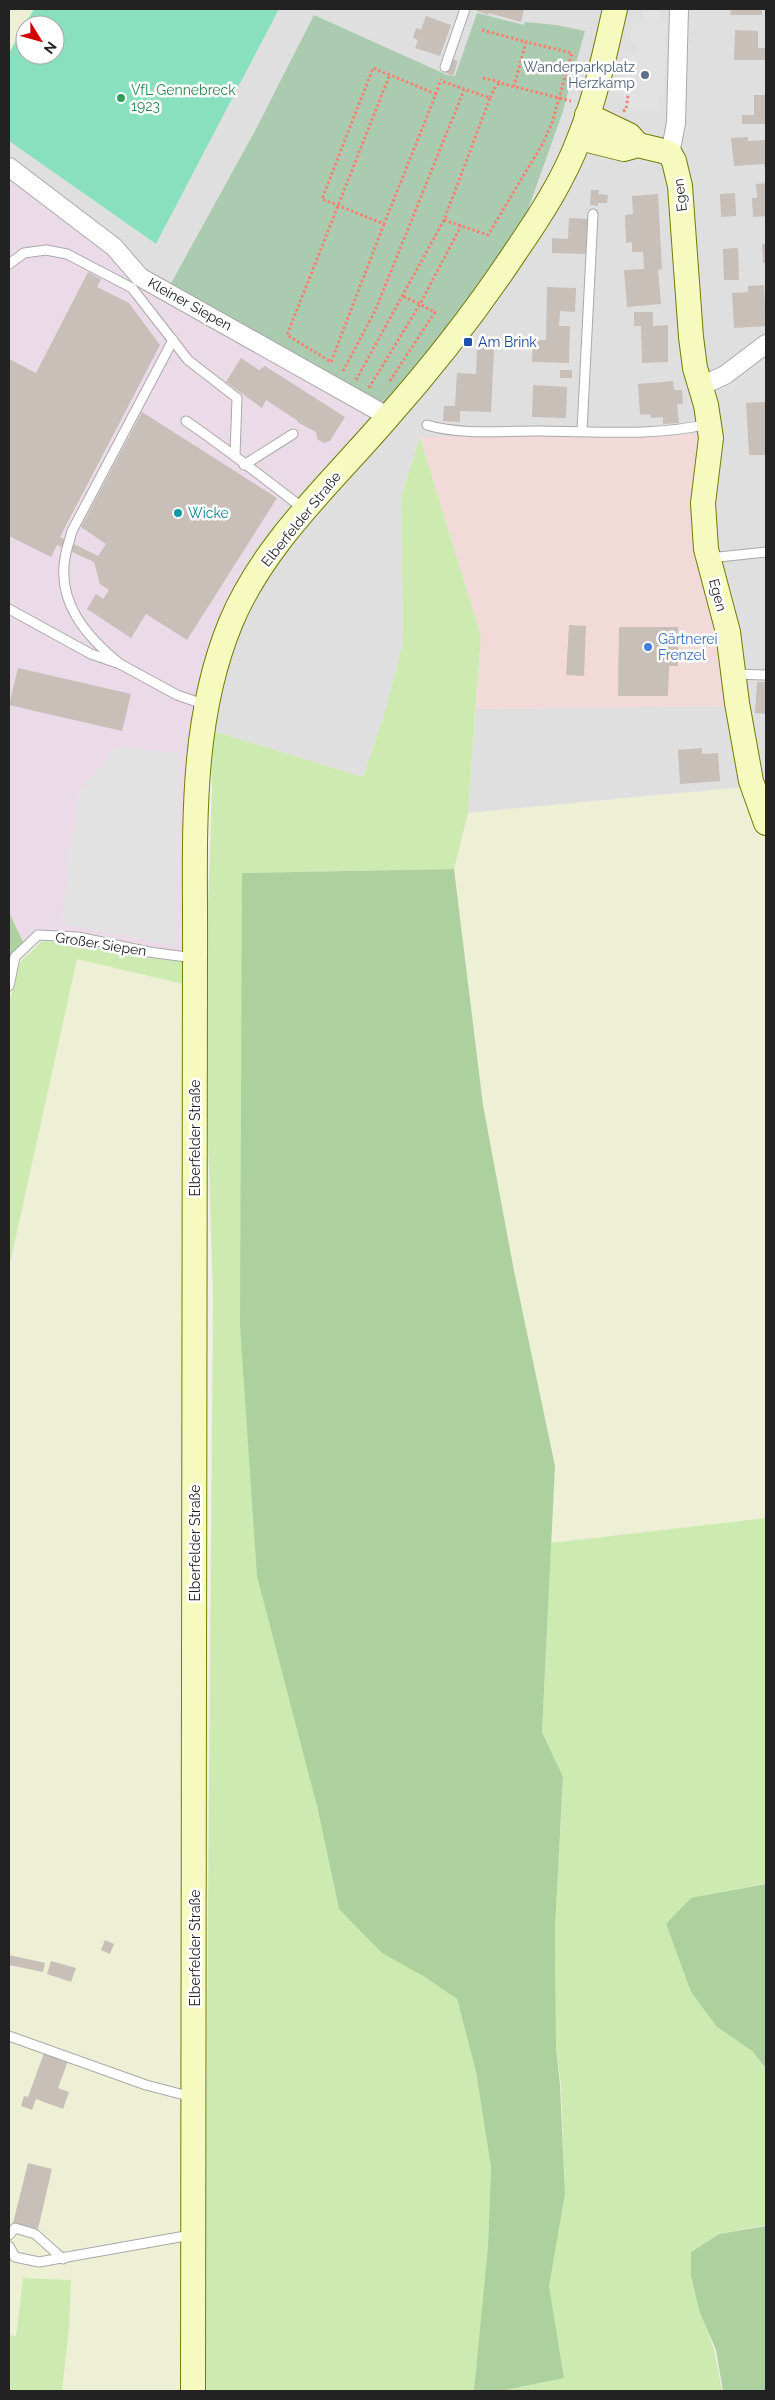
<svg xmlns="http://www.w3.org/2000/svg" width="775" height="2400" font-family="Raleway,sans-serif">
  <rect width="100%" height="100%" fill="#f2efe9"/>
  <!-- residential -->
  <path fill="#e0dfdf" d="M279,9H766V838L760,832L745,787L468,813L476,709L731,706L420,437L401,496L403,643L384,715L363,777L210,730L200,720L222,608L250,554L287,504L338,452L128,270L9,173V141L156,244Z"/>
  <!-- commercial -->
  <path fill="#f2dad9" d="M701,434L732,706L476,709L481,636L420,437Z"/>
  <!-- industrial -->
  <path fill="#ebdbe8" d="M9,173L128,270L372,412L338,452L287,504L250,554L222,608L200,720L192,956L79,933L38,930L23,942L9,912Z"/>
  <!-- farmland -->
  <g fill="#eef0d5">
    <path d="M9,9H34L9,53Z"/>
    <path d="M746,787L760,831L766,838V1518L551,1543L555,1462L514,1271L483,1105L454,869L468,813Z"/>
    <path d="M77,958L192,986L183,2391H62L69,2328L71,2281L23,2278L15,2336L9,2335V1268Z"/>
  </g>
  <!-- grass -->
  <g fill="#cdebb0">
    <path d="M420,437L481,636L468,813L454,869L242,873L317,1806L339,1909L457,1999L476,2072L491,2168L488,2246L475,2391H204L213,1297L204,1016L212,792L210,730L363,777L384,715L403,643L401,496Z"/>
    <path d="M42,941C93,943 141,955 191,962L192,986L77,959L9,1268V1003L20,962Z"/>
    <path d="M766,1518V1883L690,1899L666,1925L692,1992L718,2028L752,2051L766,2070V2225L718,2234L691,2253V2280L701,2314L714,2349L722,2391H501L564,2378L548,2284L565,2195L561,2086L556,2046L555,1928L563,1778L542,1732L551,1543Z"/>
    <path d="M23,2278L71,2280L69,2328L62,2391H9V2335L16,2336Z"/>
  </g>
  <!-- forest -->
  <g fill="#add19e">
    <path d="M454,869L483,1105L514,1271L555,1466L542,1732L563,1777L555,1928L556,2047L560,2085L565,2194L549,2286L564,2378L501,2391H474L488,2246L491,2168L476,2072L457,1999L425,1977L382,1953L339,1909L317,1806L257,1576L240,1326L242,873Z"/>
    <path d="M9,912L23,942L13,959L9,974Z"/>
    <path d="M766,1884V2069L752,2051L717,2027L691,1992L666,1924L691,1898Z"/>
    <path d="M766,2213V2391H723L716,2350L700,2313L691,2277V2252L719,2234L766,2226Z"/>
  </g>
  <!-- cemetery -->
  <path fill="#aacbaf" d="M477,13L524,25L525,22L556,25L585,31L562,114L526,215L469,304L386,408L169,287L256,129L314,15L447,75L455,76Z"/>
  <!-- pitch -->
  <path fill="#88e0be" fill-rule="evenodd" d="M34,9H279L156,244L9,141V53ZM25,25H55V55H25Z"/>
  <!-- parking -->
  <g fill="#e2e2e2">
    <path d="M644,9L661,10V22L667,23L664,96H658V110H626L623,94L627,55H635L636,43L630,40L633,22L642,23Z"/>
    <path d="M117,746L180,754L176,946L61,923L78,794Z"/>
  </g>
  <!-- building -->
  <g fill="#c7bfb8">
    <path d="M477,9H524L521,22L489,13L488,15L477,11Z"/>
    <path d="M731,9H762V15H730Z"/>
    <path d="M426,16L451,25L440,56L415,48L418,40L413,38L416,28L421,30Z"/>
    <path d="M735,30L758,31V48H766V60H734Z"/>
    <path d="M451,59L458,61L453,76L446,73Z"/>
    <path d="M754,95H766V124H742V115H754Z"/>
    <path d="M748,137V141L766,140V167H764V164L734,166L731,138Z"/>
    <path d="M766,183V216L753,217L752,198H757L756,184Z"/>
    <path d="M591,190H599L598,194L608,195L607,203H598V206L590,205Z"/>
    <path d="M735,193L736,216L721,217L720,194Z"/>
    <path d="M658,194L662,269L658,270L661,304L627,307L624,270L644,269L643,252H632V242L626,243L625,215L633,214L632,196Z"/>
    <path d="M569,218L589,219L587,254L552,253V238L568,239Z"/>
    <path d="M762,244H766V263H763Z"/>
    <path d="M738,248L739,280H724L723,249Z"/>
    <path d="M88,272L101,279L97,287L129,303L160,345L60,537L98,556L106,544L81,527L142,412L277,498L187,640L146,614L131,638L87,609L96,594L103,599L109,590L100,584L94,562L57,545L51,557L9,536V359L36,373Z"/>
    <path d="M764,285L766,326L734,328L732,293L748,292V286Z"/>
    <path d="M547,287L576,288L575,312L560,311L559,326H570L569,363L532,362L533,340H546Z"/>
    <path d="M634,312H653V326L668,325V362L642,363L641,326H634Z"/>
    <path d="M477,348L494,349L491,412L460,411V422L443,421L444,406H455L457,373L476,374Z"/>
    <path d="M241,358L259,370L265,366L345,417L330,441L324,443L317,439L316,432L297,422L298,421L266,400L262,408L226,382Z"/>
    <rect x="560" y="370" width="12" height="8"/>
    <path d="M673,381L674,390H682L683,404H677L679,423L663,424V417L651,418L650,414L640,415L638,384Z"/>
    <path d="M533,385L567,387L566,418L532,417Z"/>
    <path d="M766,402V455H749L746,403Z"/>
    <path d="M569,625L586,626L584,676L566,675Z"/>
    <path d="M619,627H678V666H669L668,696H618Z"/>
    <path d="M18,668L131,694L122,731L9,705Z"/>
    <path d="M757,682H766V714L755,713Z"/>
    <path d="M702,748V754L718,753L720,781L680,784L678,750Z"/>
    <path d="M105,1940L114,1944L110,1954L101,1950Z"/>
    <path d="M9,1955L45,1963L43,1972L9,1965Z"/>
    <path d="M51,1961L76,1968L71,1982L47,1974Z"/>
    <path d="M44,2053L68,2061L58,2088L69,2092L63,2109L36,2099L32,2110L21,2106L24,2096L28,2097Z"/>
    <path d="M28,2163L52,2169L38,2229L13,2223Z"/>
  </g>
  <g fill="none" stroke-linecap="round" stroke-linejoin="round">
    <!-- lane casing -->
    <g stroke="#a9a9a9" stroke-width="11">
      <g id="lane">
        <path d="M445,67L465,9"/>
        <path d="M9,264L24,253L46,250L67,254L132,288L188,360L237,398L235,455"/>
        <path d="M186,421C227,449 265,479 304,509"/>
        <path d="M427,425C459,435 504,431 537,431C593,431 653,437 708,424"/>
        <path d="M582,431L593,214"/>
        <path d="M244,465L293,434"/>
        <path d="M709,558L766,552"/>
        <path d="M9,609L91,654L120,664L177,695L206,705"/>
        <path d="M120,664C87,637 57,603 65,558C66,549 70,540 72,531L173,340"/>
        <path d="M734,674L766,675"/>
        <path d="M9,986L15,957L38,935L78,937L149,952L194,958"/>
        <path d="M9,2036L146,2085L192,2097"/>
        <path d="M9,2235L15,2228L35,2234L63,2259"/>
        <path d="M9,2246L15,2257L39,2262L191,2235"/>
      </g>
    </g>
    <!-- street casing -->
    <g stroke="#a9a9a9" stroke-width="20">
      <g id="street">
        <path d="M670,154L676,123L679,9"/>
        <path d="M9,167L114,247L140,277L389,417"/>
        <path d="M701,386L725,375L766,344"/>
      </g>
    </g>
    <!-- secondary casing -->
    <g stroke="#707d05" stroke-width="26">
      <g id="secondary">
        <path d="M587,115L629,135L638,145"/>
        <path d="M580,138L624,149L638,145L663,151L670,154L674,161L680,186L691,337L695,368L706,405L711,438L703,503L706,549L728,632L737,703L751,781L766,823"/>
        <path d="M193,2391L195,958C196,846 187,728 231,622C264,543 332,482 387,418C434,365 477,310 516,251C540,216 564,179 579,139C596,97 605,52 615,9"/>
      </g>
    </g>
    <!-- path -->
    <g stroke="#fa8072" stroke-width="3" stroke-dasharray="2.5 2.5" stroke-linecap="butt">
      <path d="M482,30L526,42"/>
      <path d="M483,78L500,82"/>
      <path d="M436,94L373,68L322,199L384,224L436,94L441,79"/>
      <path d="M490,98L496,86L500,83L571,101"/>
      <path d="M623,111L626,110L629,87"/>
      <path d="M444,220L488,235L543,143L552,123L572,53L526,42L514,86"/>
      <path d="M384,224L331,362L287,335L390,74"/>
      <path d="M343,371L375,311L464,90"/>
      <path d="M356,380L444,220L490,98L441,81"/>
      <path d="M390,381L435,312L403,296"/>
      <path d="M369,388L420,304L461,226"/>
    </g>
    <!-- lane -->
    <use href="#lane" stroke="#fff" stroke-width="9"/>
    <!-- street -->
    <use href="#street" stroke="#fff" stroke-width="18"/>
    <!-- secondary -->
    <use href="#secondary" stroke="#f7fabf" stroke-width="24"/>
  </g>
  <!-- markers -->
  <circle fill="#5c6f8a" stroke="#fff" stroke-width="2" cx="645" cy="75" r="5"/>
  <circle fill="#2e9e5b" stroke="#fff" stroke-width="2" cx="121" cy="98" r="5"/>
  <rect fill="#1a4fb4" stroke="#fff" stroke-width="2" x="463" y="337" width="10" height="10" rx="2.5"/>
  <circle fill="#0f9aa8" stroke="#fff" stroke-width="2" cx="178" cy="513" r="5"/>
  <circle fill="#3f7fe0" stroke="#fff" stroke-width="2" cx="648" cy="647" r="5"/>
  <g text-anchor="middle" stroke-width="5" stroke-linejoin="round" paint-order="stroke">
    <!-- service labels -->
    <g font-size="14" fill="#4e5e75" stroke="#fff" text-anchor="end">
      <text x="635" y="72">Wanderparkplatz<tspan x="635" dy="16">Herzkamp</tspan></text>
    </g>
    <!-- leisure labels -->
    <g font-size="14" fill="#27864d" stroke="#fff" text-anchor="start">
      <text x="131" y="95">VfL Gennebreck<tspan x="131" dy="16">1923</tspan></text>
    </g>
    <!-- street labels -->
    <g font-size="14" fill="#222" stroke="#fff">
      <text transform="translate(680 195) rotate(-97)" y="5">Egen</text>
      <text transform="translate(190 304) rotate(29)" y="5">Kleiner Siepen</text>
      <text transform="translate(301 519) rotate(-51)" y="5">Elberfelder Straße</text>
      <text transform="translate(718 595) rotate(75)" y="5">Egen</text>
      <text transform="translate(101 944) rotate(9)" y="5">Großer Siepen</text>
      <text transform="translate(195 1138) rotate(-90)" y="5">Elberfelder Straße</text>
      <text transform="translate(195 1543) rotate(-90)" y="5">Elberfelder Straße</text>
      <text transform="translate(195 1948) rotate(-90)" y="5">Elberfelder Straße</text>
    </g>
    <!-- transit labels -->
    <g font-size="14" fill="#164399" stroke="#fff" text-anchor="start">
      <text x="478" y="347">Am Brink</text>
    </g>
    <!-- culture labels -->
    <g font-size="14" fill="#0d838f" stroke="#fff" text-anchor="start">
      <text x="188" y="518">Wicke</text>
    </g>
    <!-- shop labels -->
    <g font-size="14" fill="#366cbe" stroke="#fff" text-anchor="start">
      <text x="658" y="644">Gärtnerei<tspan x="658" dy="16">Frenzel</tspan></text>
    </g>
  </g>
  <!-- border -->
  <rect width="775" height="2400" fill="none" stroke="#222222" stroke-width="20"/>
  <!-- north arrow -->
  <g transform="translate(40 40) rotate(127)"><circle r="24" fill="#ffffff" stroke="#a7a7a7"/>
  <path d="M0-4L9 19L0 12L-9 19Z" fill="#d40000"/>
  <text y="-8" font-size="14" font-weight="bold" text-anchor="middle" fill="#222222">N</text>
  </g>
</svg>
